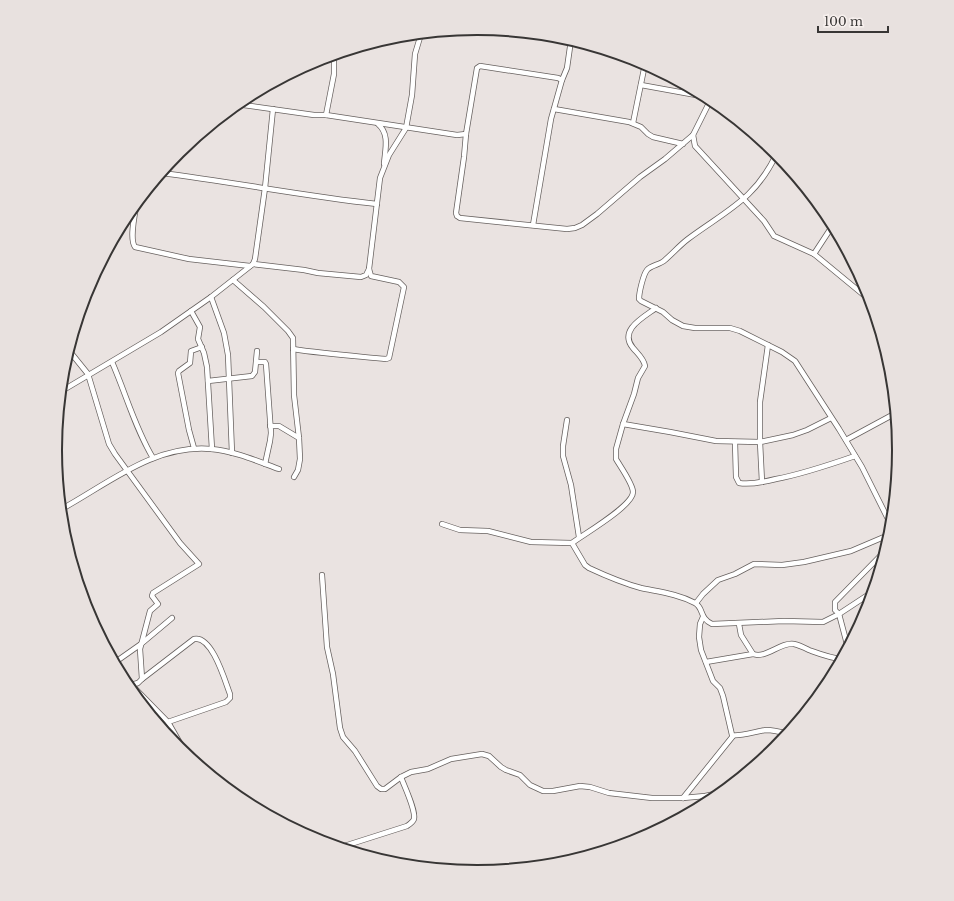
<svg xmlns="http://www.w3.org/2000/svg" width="954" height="901" font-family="'Libre Baskerville',serif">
  <rect width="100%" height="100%" fill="#eae3e1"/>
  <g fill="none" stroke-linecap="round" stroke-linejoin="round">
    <!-- street casing -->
    <g stroke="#67615f" stroke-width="6">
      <g id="street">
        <path d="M562,80L558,78L480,66L477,68L466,134L464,157L456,213L457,216L460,218L567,229L575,228L582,225L597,214L640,177L665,159L693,135L711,99"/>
        <path d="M641,85L707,97"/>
        <path d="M236,104L314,115H326L457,135L466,134"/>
        <path d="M554,109L629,122L641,127L648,134L653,137L683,144"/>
        <path d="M326,115L334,74V55"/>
        <path d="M633,123L645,64"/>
        <path d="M378,124C390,134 385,150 384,164"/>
        <path d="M693,135L695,146L764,221L774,236L814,254L871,301"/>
        <path d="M777,153C755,200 727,210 688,239C680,245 673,253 665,260C660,265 651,265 647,270C643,275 639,293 639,299L641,301L663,312L672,320L683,326L695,328H730L740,331L782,352L795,361L839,429L862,467L892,527"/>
        <path d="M161,173C233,182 304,196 377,204"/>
        <path d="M137,202C135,213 129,239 135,247L189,259L250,266"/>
        <path d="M533,225L551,119L562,80L567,68L571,40"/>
        <path d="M814,254L833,225"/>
        <path d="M253,264L304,270L318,273L361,277L366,275L369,269L380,178L389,155L406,128L412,95L415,54L421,34"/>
        <path d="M233,280L264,307L288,331L293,338L294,395L299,438L300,459L298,470L294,477"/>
        <path d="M211,297L224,333L228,355L232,453"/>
        <path d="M191,311L200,327L198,339L204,353L207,367L212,449"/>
        <path d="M69,346L71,353L88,374L109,444L115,454L180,543L199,564L153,593L152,596L158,604L150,611L140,649L142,679L138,683L131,685"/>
        <path d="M293,349C324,354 355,356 386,359L389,358L404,287L399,282L371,276L369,269"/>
        <path d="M112,362C126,394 135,428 153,458"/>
        <path d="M257,362H265L266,364L271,433L270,441L265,464"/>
        <path d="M208,381L252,376L255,372L257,351"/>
        <path d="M60,392L161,332L211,297L253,264L255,259L265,188L273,109"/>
        <path d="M567,420L563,446V456L571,485L579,537"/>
        <path d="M623,424L670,432L716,441L760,442L793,435L807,430L831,418"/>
        <path d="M270,426H279L299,438"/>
        <path d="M846,440L896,413"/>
        <path d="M735,442L736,477L739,483C751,485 764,482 776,479C803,474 829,465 855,456"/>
        <path d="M194,448L189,430L178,373L179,371L190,363L191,351L202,347"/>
        <path d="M762,482L760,442V402L768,345"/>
        <path d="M60,510C108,484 154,444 211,449C234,451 257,461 279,469"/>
        <path d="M442,524L460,530L488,531L531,542L572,543L585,565L589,568C604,575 626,584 641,588C660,592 678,594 695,603C704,608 699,618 712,624L784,621L823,622L839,614L874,591"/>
        <path d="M572,543C584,534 633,506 633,492C633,484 620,466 616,459V449L623,424L634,394L638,378L645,366C644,359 638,354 633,348C618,330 644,317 656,308"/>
        <path d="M322,575L327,647L333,674L340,728L343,737L355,751L377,786L381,789H385L401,777L411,772L428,769L451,759L482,754L489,756L501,767L506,770L520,775L530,785L543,791H553L580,786L590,787L609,793L652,798H683L705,796L724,792"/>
        <path d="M696,603L703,594L718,580L735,574L754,564L782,565L804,562L851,551L891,534"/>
        <path d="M703,617L700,624L699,637L701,650L713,681L720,688L723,696L732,735C737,737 758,731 766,730C774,730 781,732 788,734"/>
        <path d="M739,624L741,635L753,654C766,659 780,642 794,644C799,645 805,648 809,650C820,654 830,658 842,659"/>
        <path d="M848,648L839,614L835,610V602L887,549"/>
        <path d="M706,662L753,654"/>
        <path d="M114,663L141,644L172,618"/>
        <path d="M117,670L168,722L188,757"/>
        <path d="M142,679L194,639C212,635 225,681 230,694V698L226,702L168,722"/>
        <path d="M683,798L733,736"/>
        <path d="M338,848L407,826C410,824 413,822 414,819C416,810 404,786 401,777"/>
      </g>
    </g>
    <!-- street -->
    <use href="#street" stroke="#fff" stroke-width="4.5"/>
  </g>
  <!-- crop -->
  <path d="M0 0H954V901H0ZM62 450a415 415 0 1 1 830 0a415 415 0 1 1-830 0Z" fill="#e8e1df" fill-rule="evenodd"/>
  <path fill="none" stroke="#383635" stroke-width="2" d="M62 450a415 415 0 1 1 830 0a415 415 0 1 1-830 0Z"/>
  <!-- scale -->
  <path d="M818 26v6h70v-6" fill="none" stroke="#383635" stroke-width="2"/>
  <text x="824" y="26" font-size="12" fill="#383635" stroke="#f7f0ee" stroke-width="3" paint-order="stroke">100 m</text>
</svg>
